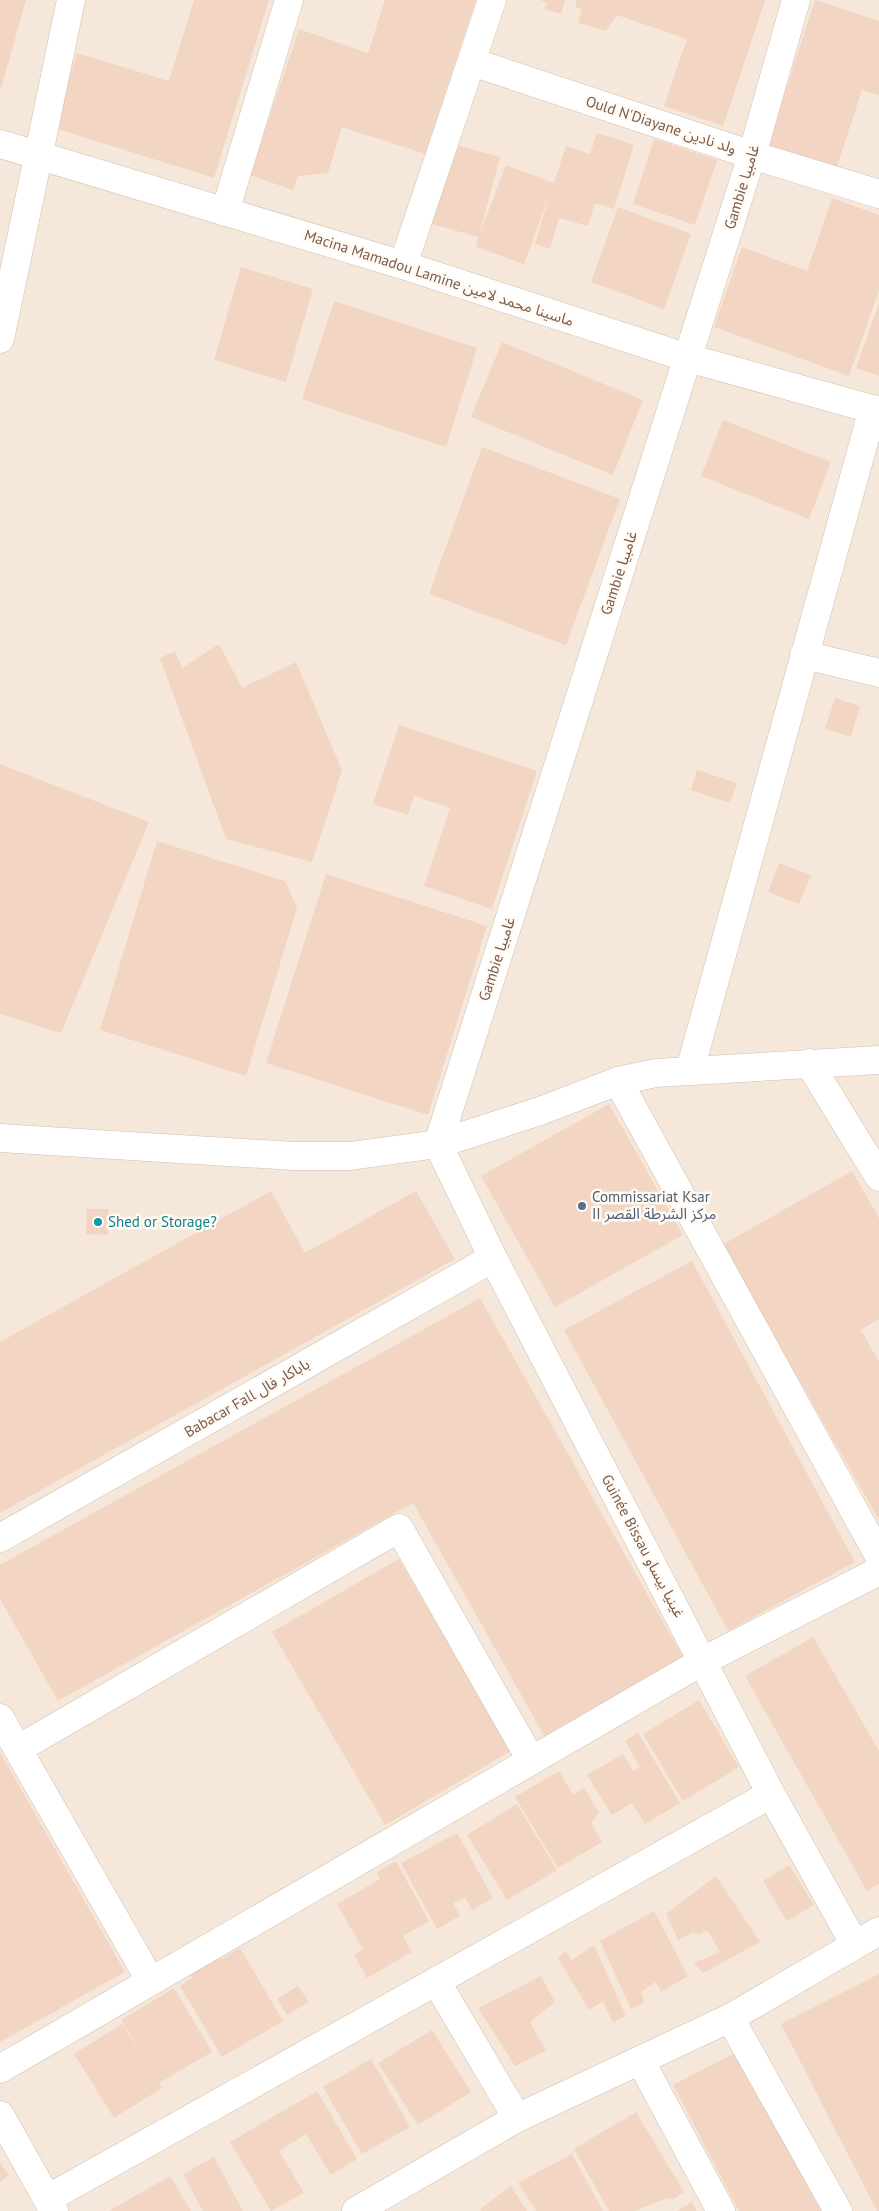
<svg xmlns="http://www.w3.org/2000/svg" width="879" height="2211" font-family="'PT Sans','Noto Sans Arabic',sans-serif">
  <rect width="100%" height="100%" fill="#fdf6ec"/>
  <!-- residential -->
  <rect fill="#f5e8da" x="0" y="0" width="879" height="2211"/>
  <!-- building -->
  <g fill="#f3d5c3">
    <path d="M0,0H26L1,89L0,88Z"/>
    <path d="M194,0H269L214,178L54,128L77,53L169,81Z"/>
    <path d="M385,0H476L425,154L342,127L328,173L298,176L293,190L250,175L299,29L368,53Z"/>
    <path d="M540,0H565L561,14L544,9L548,3Z"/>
    <path d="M575,0H765L723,126L664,106L687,39L617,15L606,31L578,23L582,9L577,8Z"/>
    <path d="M815,0L879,21V95L862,90L835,172L767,149Z"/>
    <path d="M597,133L634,145L614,209L595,203L588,226L559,218L550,249L535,244L550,193L524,264L476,247L478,237L432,224L453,144L500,157L479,235L506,165L554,183L566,146L590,154Z"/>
    <path d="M654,139L717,160L695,225L633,204Z"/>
    <path d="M832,198L879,215V290L849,376L714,327L742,247L807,271Z"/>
    <path d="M618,207L691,234L664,309L591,282Z"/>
    <path d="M241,267L313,289L286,382L214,360Z"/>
    <path d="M334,301L477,348L446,447L302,399Z"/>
    <path d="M879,304V376L856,368Z"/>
    <path d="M502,342L643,400L613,475L471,417Z"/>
    <path d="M723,420L831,462L809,519L701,476Z"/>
    <path d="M482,447L620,499L566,645L429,594Z"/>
    <path d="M219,644L242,688L296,662L342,770L312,862L226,839L160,658L175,651L182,668Z"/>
    <path d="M835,698L860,706L851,737L825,729Z"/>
    <path d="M399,725L537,771L492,909L424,886L450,808L414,796L408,815L373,804Z"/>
    <path d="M0,764L149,822L61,1033L0,1014Z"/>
    <path d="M697,770L737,783L730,803L691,790Z"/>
    <path d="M157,841L285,881L297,908L246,1076L100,1030Z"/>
    <path d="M779,863L811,875L799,904L768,892Z"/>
    <path d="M326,874L487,926L428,1115L266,1063Z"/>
    <path d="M609,1104L683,1235L555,1307L481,1176Z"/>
    <path d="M852,1171L879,1218V1319L861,1330L879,1362V1520L722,1245Z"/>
    <path d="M271,1191L305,1253L416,1191L455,1259L0,1513V1342Z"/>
    <path d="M87,1209H109L108,1235L86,1234Z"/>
    <path d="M692,1261L855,1562L728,1631L564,1330Z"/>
    <path d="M480,1298L685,1661L546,1739L413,1503L58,1701L0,1599V1565Z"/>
    <path d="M399,1559L511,1751L385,1825L272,1632Z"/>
    <path d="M813,1637L879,1751V1884L867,1891L745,1676Z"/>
    <path d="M699,1700L739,1767L683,1801L643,1734Z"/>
    <path d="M638,1733L680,1803L645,1824L632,1803L612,1815L587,1775L623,1754L633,1771L640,1767L625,1741Z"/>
    <path d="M0,1752L125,1972L0,2042Z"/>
    <path d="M559,1771L573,1795L584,1788L599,1813L591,1823L602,1842L558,1868L515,1797Z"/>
    <path d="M517,1804L557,1870L507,1900L467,1835Z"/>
    <path d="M457,1833L493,1898L472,1910L465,1897L453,1903L460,1916L437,1929L401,1863Z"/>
    <path d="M396,1861L429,1921L403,1936L412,1952L367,1978L354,1955L363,1949L337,1904L380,1879L377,1872Z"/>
    <path d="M789,1865L814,1905L787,1921L763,1881Z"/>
    <path d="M716,1876L760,1942L703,1973L694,1963L720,1952L707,1930L699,1935L693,1932L678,1940L666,1914Z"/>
    <path d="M654,1911L688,1976L661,1992L656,1982L641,1992L644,2002L631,2009L600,1941Z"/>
    <path d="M594,1945L626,2016L613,2023L603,2001L589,2010L558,1958L566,1951L572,1960Z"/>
    <path d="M240,1948L283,2021L222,2057L180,1986L192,1978L188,1970L216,1954L220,1960Z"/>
    <path d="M879,1974V2211H877L781,2024Z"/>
    <path d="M541,1976L555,2002L530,2022L546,2051L515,2066L478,2008Z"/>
    <path d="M298,1986L309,2002L287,2015L277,1999Z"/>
    <path d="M174,1988L212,2052L159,2083L162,2088L114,2118L74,2054L122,2024L145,2059L121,2020Z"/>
    <path d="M432,2030L471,2092L418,2125L378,2063Z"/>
    <path d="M743,2049L828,2211H739L673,2085Z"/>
    <path d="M371,2059L410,2127L362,2154L323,2087Z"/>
    <path d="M317,2091L357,2159L331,2175L306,2134L279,2151L304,2193L271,2211L230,2142Z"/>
    <path d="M636,2112L684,2192L672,2200L667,2198L635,2211H609L574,2149Z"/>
    <path d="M572,2154L603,2211H536L518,2183Z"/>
    <path d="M214,2157L243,2211H203L183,2174Z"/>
    <path d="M0,2163L9,2175L0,2182Z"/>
    <path d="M170,2176L191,2211H109Z"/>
    <path d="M511,2186L527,2211H481L480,2209Z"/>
    <path d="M692,2202L697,2211H677Z"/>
  </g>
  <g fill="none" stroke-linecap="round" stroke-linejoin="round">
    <!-- minor casing -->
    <g stroke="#d1beb0" stroke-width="29">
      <g id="minor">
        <path d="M796,0L752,155L438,1144L493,1258L771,1794L855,1945"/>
        <path d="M472,62L752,155L879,194"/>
        <path d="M0,144L403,265L688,358L879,411"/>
        <path d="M225,212L289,0"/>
        <path d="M403,265L492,0"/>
        <path d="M0,339L71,0"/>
        <path d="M804,655L879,673"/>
        <path d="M809,1063L879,1177"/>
        <path d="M690,1070L873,409"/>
        <path d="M618,1081L879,1556"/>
        <path d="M0,1138L294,1156H350L438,1144L540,1111L618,1081L656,1073L879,1060"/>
        <path d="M0,1538L493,1258"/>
        <path d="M0,1718L150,1980"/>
        <path d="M18,1749L399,1528L531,1760"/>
        <path d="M436,1981L517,2118"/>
        <path d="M730,2018L838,2211"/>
        <path d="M640,2060L721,2211"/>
        <path d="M0,2069L703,1661L879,1571"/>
        <path d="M0,2115L54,2211"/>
        <path d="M47,2199L771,1794"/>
        <path d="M356,2211L517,2118L730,2018L879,1931"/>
      </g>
    </g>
    <!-- minor -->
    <use href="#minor" stroke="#fff" stroke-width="28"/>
  </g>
  <!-- markers -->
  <circle fill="#5c6f8a" stroke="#fffaf3" stroke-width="2" cx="582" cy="1206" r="5"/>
  <circle fill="#0f9aa8" stroke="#fffaf3" stroke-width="2" cx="98" cy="1222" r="5"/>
  <g text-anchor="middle" stroke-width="5" stroke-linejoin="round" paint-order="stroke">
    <!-- street labels -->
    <g font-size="15" fill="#7a5c4d" stroke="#fffaf3">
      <text transform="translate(661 125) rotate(18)" y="5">Ould N'Diayane ولد نادين</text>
      <text transform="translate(742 187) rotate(-73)" y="5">Gambie غامبيا</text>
      <text transform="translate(439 278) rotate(18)" y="5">Macina Mamadou Lamine ماسينا محمد لامين</text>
      <text transform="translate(619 573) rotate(-72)" y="5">Gambie غامبيا</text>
      <text transform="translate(497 959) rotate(-72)" y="5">Gambie غامبيا</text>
      <text transform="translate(247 1398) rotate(-30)" y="5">Babacar Fall باباكار فال</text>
      <text transform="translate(643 1546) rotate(62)" y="5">Guinée Bissau غينيا بيساو</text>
    </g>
    <!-- service labels -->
    <g font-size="15" fill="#4e5e75" stroke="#fffaf3" text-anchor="start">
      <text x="592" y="1202">Commissariat Ksar<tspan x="592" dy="17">II مركز الشرطة القصر</tspan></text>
    </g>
    <!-- culture labels -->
    <g font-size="15" fill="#0d838f" stroke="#fffaf3" text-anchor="start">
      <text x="108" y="1227">Shed or Storage?</text>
    </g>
  </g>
</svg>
